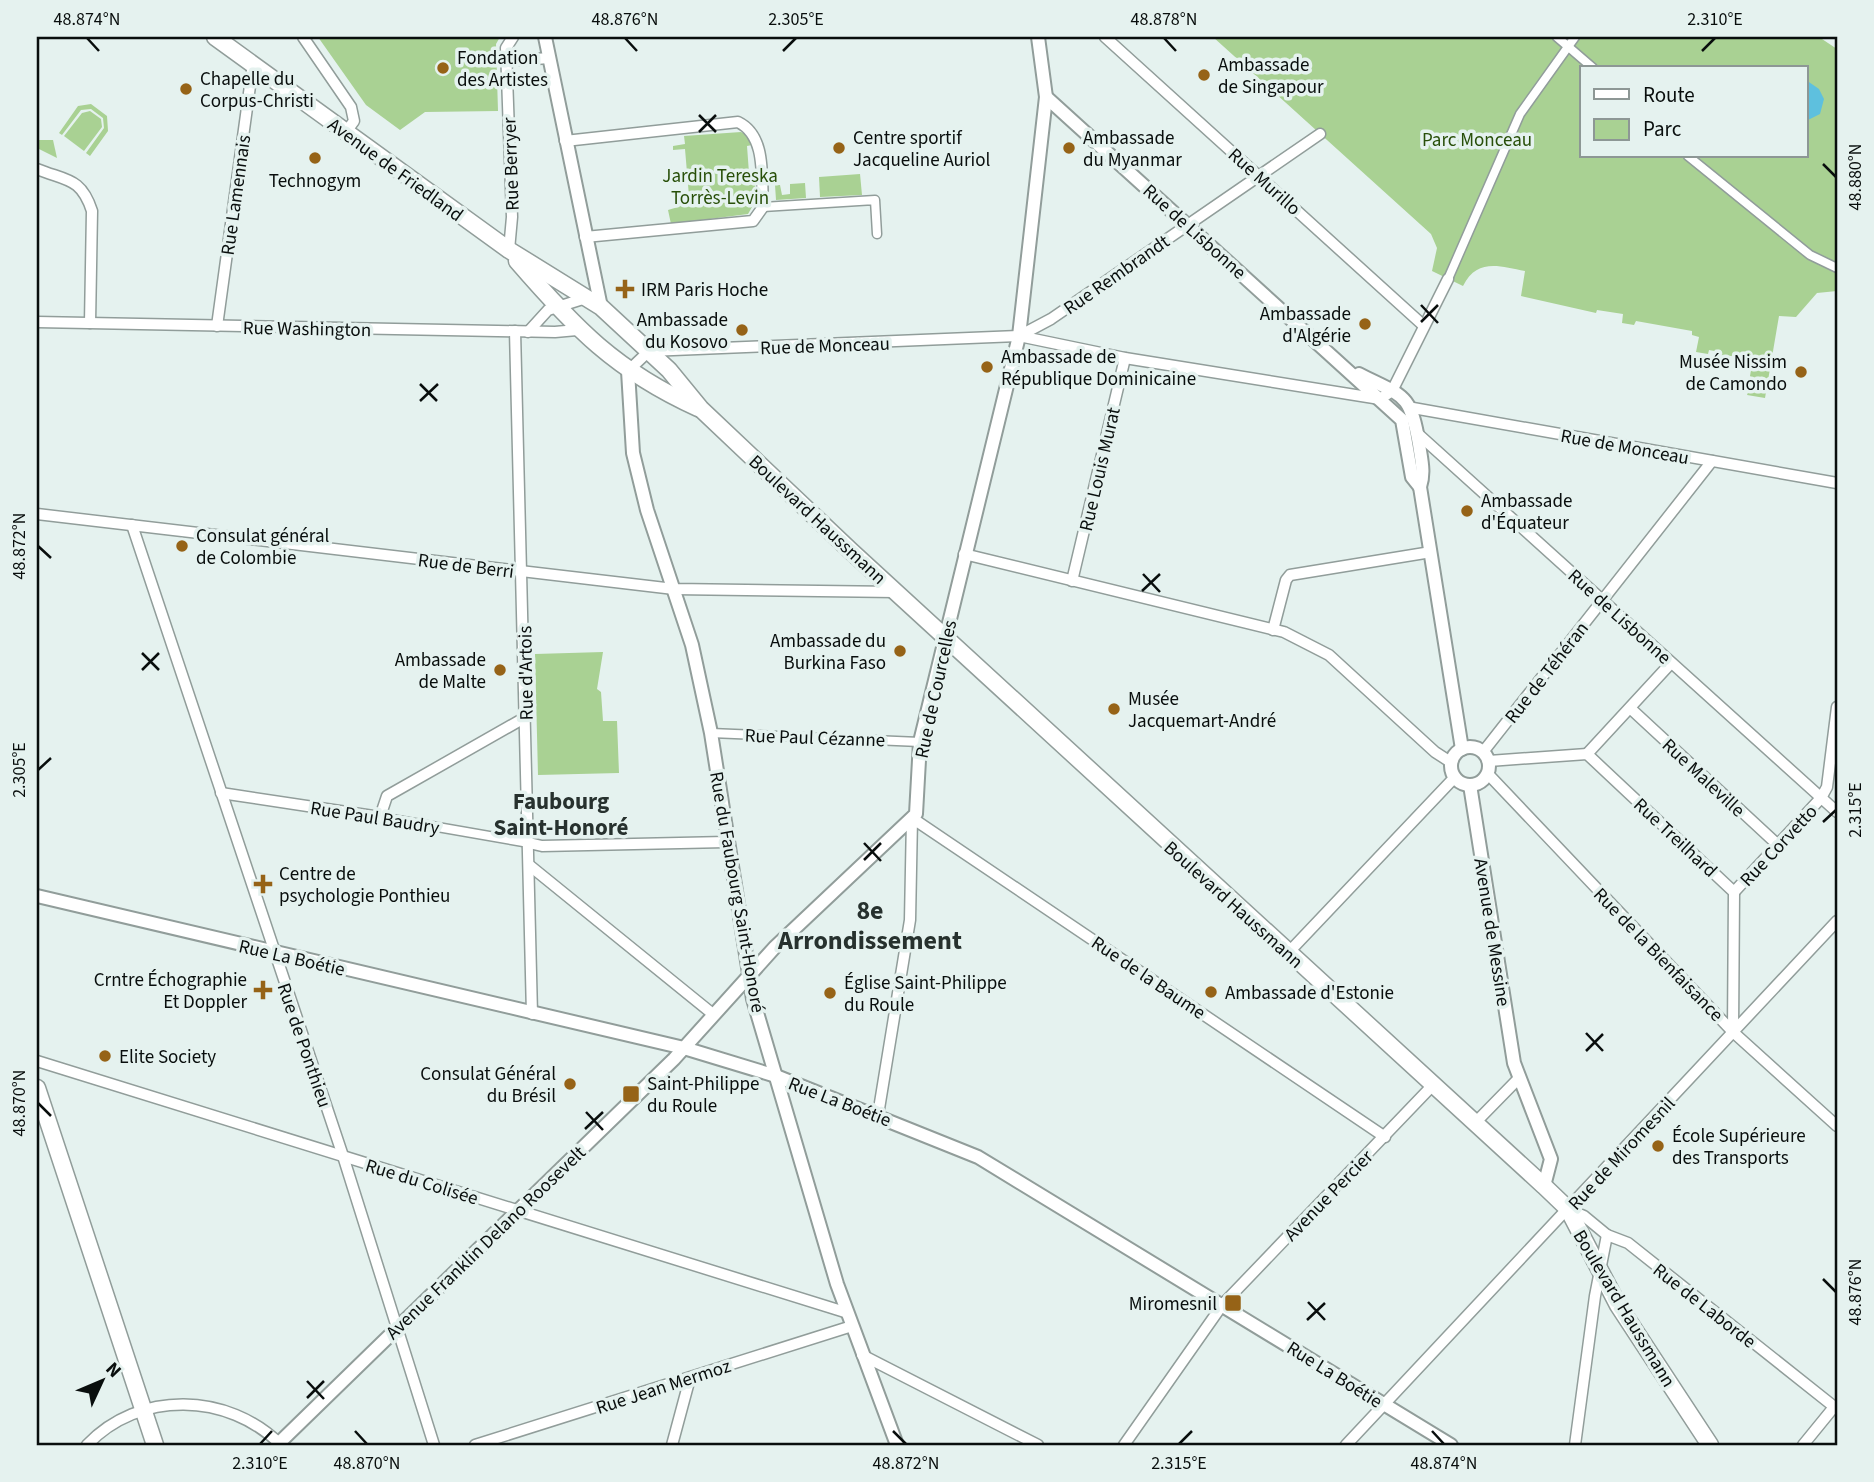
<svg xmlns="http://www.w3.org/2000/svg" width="1874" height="1482" font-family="'Source Sans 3',sans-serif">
  <rect width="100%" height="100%" fill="#e5f2ef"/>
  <!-- green -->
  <g fill="#a9d193" fill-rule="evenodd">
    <path d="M318,37H500L496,44L498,111L425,112L400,130L366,105Z"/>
    <path d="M1213,37H1819L1837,49V291L1817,293L1796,317L1779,316L1765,398L1747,395L1753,381L1750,376L1753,358L1720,355V352L1709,350L1708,354L1696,352L1699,337L1692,335V331L1636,321L1634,325L1622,323L1623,314L1597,310L1596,313L1521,296L1525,271C1499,266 1477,258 1463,286L1432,271L1437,248L1431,234ZM1582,68H1806V156H1582Z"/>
    <path d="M91,104L107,116L108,131L90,156L86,153L104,128L103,118L91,109L81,110L62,135L59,133L78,106Z"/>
    <path d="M90,111L101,119L102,127L84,151L64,136L82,113Z"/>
    <path d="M741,132L752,138V145L747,146L749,173H754L756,200L748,214L671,224L668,210L678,207V199L689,196L685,149L673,150V146L685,144L684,136Z"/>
    <path d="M37,140H53L57,158L37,148Z"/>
    <path d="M860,174L862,195L820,197L819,177Z"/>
    <path d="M805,183L806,198L776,200L775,185H780L782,195L790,194V184Z"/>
    <path d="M603,652L597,689L601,692L603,721H617L619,773L538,775L535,654Z"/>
  </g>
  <!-- water -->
  <path fill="#5ec0de" d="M1806,80L1819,89L1824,99L1820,114L1806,121Z"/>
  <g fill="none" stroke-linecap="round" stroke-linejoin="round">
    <!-- pedestrian casing -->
    <g stroke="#919d9a" stroke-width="11">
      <g id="pedestrian">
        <path d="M1557,37L1593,68"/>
        <path d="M1688,156L1810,255L1837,268"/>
        <path d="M763,207L875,200L877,234"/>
        <path d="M1448,279L1520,114L1575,37"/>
        <path d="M711,733L920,742"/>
        <path d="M380,817L529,843"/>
      </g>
    </g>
    <!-- minor casing -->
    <g stroke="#919d9a" stroke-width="13">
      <g id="minor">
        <path d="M303,37L351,107L354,121L346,132"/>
        <path d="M1105,37L1424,326"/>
        <path d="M507,61L549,58"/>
        <path d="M565,141L738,122C767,136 761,178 763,207L753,221L585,237"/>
        <path d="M37,169C66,181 81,177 92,211L90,323"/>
        <path d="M509,250L512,217L506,48L513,37"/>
        <path d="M37,322L555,332L577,330"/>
        <path d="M217,326L253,64"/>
        <path d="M515,331L532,1014"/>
        <path d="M528,332L548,310L586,298"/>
        <path d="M1019,336L1051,319L1320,134"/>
        <path d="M628,371L649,351L1019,336L1125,358L1380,399L1392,391L1448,279"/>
        <path d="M1413,408L1837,483"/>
        <path d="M1417,433L1837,812"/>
        <path d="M37,514L674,589L896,592"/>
        <path d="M132,525L343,1156L434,1445"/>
        <path d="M964,554L1284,632L1329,655L1435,752L1452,763"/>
        <path d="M1072,581L1125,358"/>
        <path d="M1273,630L1286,580L1290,575L1431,552"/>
        <path d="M1630,708L1778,845"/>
        <path d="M1483,752L1712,461"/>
        <path d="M1587,754L1671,663"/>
        <path d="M1489,761L1587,754L1734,892L1733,1032"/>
        <path d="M1488,774L1733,1032L1837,1126"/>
        <path d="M221,793L380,817L387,796L526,717"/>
        <path d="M529,843L542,846L726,842"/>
        <path d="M529,865L714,1015"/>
        <path d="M1734,892L1821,798L1827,787L1837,707"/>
        <path d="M1288,953L1455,777"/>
        <path d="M37,1061L848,1313"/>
        <path d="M878,1115L910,920L912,818L1385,1137"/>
        <path d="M1474,1124L1520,1077"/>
        <path d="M1570,1210L1584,1216L1607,1235L1628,1243L1837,1409"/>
        <path d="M862,1355L1038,1445"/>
        <path d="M87,1445C139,1390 228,1392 281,1445"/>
        <path d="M475,1445L852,1326"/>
        <path d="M672,1445L690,1378"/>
        <path d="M1124,1445L1223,1304L1432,1086"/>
        <path d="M1346,1445L1837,921"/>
        <path d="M1575,1445L1595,1296L1607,1235"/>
        <path d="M1803,1445L1834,1407"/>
      </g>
    </g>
    <!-- tertiary casing -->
    <g stroke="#919d9a" stroke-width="16">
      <g id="tertiary">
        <path d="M545,37L601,307"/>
        <path d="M1046,97L1402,420L1412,477L1420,487"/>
        <path d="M628,371L633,453L647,510L692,645L711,733L753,999L837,1284L897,1445"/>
        <path d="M1359,374C1404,397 1410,392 1419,444C1421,459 1425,472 1420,487L1462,749"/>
        <circle cx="1470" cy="766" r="19"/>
        <path d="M1470,785L1514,1063L1551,1159L1544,1186"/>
        <path d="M37,896L684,1048L776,1076L978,1157L1451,1445"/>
        <path d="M277,1445L674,1059L775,947L916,814L920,742L1019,336L1046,97L1038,37"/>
      </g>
    </g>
    <!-- primary casing -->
    <g stroke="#919d9a" stroke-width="19">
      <g id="primary">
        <path d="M215,37L509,250L601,307L669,370L701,409L851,551L1544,1186L1568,1209L1618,1305L1710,1445"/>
        <path d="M517,261C575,328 616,371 698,408"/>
        <path d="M37,1088L155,1445"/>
      </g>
    </g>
    <!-- pedestrian -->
    <use href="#pedestrian" stroke="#fff" stroke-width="8"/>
    <!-- minor -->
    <use href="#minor" stroke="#fff" stroke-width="10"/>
    <!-- tertiary -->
    <use href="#tertiary" stroke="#fff" stroke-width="12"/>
    <!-- primary -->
    <use href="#primary" stroke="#fff" stroke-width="16"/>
  </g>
  <!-- ticks -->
  <path fill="none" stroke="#090e0d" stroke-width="2.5" d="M87,38L99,51M625,38L637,51M1164,38L1176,51M783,51L796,38M1702,51L1715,38M699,115L716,132M699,132L716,115M1823,164L1836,177M1421,305L1438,323M1421,322L1438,305M420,384L437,401M420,401L438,384M38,546L51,558M1143,574L1160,592M1142,591L1160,574M142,653L159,670M142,670L159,653M38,770L51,758M1823,822L1836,810M864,843L881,861M864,860L881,843M1586,1033L1603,1051M1586,1051L1603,1034M38,1103L51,1116M586,1112L603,1130M585,1129L603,1112M1823,1279L1836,1292M1308,1302L1325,1320M1307,1320L1325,1303M307,1381L324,1399M307,1398L324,1381M355,1431L367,1444M893,1431L906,1444M1432,1431L1444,1444M260,1444L272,1431M1179,1444L1192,1431"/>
  <!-- markers -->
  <g fill="#966317" stroke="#e5f2ef" stroke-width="2.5">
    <circle cx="443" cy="68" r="7"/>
    <circle cx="1204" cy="75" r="7"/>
    <circle cx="186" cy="89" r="7"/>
    <circle cx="839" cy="148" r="7"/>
    <circle cx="1069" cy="148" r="7"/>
    <circle cx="315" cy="158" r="7"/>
    <path d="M621.5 278.5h7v7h7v7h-7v7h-7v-7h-7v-7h7z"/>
    <circle cx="1365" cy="324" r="7"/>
    <circle cx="742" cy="330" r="7"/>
    <circle cx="987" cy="367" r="7"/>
    <circle cx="1801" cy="372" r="7"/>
    <circle cx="1467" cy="511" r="7"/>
    <circle cx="182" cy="546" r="7"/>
    <circle cx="900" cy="651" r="7"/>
    <circle cx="500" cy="670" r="7"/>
    <circle cx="1114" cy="709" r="7"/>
    <path d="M259.5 873.5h7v7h7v7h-7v7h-7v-7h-7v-7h7z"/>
    <path d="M259.5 979.5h7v7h7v7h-7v7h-7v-7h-7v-7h7z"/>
    <circle cx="1211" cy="992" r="7"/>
    <circle cx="830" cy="993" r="7"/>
    <circle cx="105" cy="1056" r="7"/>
    <circle cx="570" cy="1084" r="7"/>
    <rect x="622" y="1085" width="18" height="18" rx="3.5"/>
    <circle cx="1658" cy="1146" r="7"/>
    <rect x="1224" y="1294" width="18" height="18" rx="3.5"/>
  </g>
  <g text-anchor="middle" stroke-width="7" stroke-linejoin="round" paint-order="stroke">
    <!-- poi labels -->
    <g font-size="19" fill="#090e0d" stroke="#e5f2ef" text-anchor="start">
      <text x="457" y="64">Fondation<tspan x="457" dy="22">des Artistes</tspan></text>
      <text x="1218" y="71">Ambassade<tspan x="1218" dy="22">de Singapour</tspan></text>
      <text x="200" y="85">Chapelle du<tspan x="200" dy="22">Corpus-Christi</tspan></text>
      <text x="853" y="144">Centre sportif<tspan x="853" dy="22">Jacqueline Auriol</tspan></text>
      <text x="1083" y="144">Ambassade<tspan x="1083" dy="22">du Myanmar</tspan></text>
      <text x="315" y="187" text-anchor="middle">Technogym</text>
      <text x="641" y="296">IRM Paris Hoche</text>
      <text x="1351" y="320" text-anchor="end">Ambassade<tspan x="1351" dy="22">d'Algérie</tspan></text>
      <text x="728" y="326" text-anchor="end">Ambassade<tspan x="728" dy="22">du Kosovo</tspan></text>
      <text x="1001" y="363">Ambassade de<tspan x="1001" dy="22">République Dominicaine</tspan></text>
      <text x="1787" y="368" text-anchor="end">Musée Nissim<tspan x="1787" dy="22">de Camondo</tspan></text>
      <text x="1481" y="507">Ambassade<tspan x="1481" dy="22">d'Équateur</tspan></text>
      <text x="196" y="542">Consulat général<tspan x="196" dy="22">de Colombie</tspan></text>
      <text x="886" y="647" text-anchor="end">Ambassade du<tspan x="886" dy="22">Burkina Faso</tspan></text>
      <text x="486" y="666" text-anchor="end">Ambassade<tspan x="486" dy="22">de Malte</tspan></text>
      <text x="1128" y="705">Musée<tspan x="1128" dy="22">Jacquemart-André</tspan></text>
      <text x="279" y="880">Centre de<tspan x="279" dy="22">psychologie Ponthieu</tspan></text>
      <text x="247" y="986" text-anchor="end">Crntre Échographie<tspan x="247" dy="22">Et Doppler</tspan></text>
      <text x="844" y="989">Église Saint-Philippe<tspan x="844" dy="22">du Roule</tspan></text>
      <text x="1225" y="999">Ambassade d'Estonie</text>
      <text x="119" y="1063">Elite Society</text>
      <text x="556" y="1080" text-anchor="end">Consulat Général<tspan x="556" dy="22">du Brésil</tspan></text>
      <text x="647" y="1090">Saint-Philippe<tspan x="647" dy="22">du Roule</tspan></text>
      <text x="1672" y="1142">École Supérieure<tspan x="1672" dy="22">des Transports</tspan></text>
      <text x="1217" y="1310" text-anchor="end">Miromesnil</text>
    </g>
    <!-- park labels -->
    <g font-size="19" fill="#284f09" stroke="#e5f2ef">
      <text x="1477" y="146">Parc Monceau</text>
      <text x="720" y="182">Jardin Tereska<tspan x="720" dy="22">Torrès-Levin</tspan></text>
    </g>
    <!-- street labels -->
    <g font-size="19" fill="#090e0d" stroke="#e5f2ef">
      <text transform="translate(510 164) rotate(-92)" y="7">Rue Berryer</text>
      <text transform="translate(396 169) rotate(36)" y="7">Avenue de Friedland</text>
      <text transform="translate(1265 181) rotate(42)" y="7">Rue Murillo</text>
      <text transform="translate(235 195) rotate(-82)" y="7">Rue Lamennais</text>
      <text transform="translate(1195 231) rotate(42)" y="7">Rue de Lisbonne</text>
      <text transform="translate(1116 274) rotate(-35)" y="7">Rue Rembrandt</text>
      <text transform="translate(307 328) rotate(1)" y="7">Rue Washington</text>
      <text transform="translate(825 345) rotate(-2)" y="7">Rue de Monceau</text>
      <text transform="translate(1625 446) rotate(10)" y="7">Rue de Monceau</text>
      <text transform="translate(1099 469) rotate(-77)" y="7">Rue Louis Murat</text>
      <text transform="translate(818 519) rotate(43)" y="7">Boulevard Haussmann</text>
      <text transform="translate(466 565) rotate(7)" y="7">Rue de Berri</text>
      <text transform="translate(1620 616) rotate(42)" y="7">Rue de Lisbonne</text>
      <text transform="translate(1546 672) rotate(-52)" y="7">Rue de Téhéran</text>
      <text transform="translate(525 673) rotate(-91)" y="7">Rue d'Artois</text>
      <text transform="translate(935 689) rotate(-78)" y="7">Rue de Courcelles</text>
      <text transform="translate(815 737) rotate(2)" y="7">Rue Paul Cézanne</text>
      <text transform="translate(1704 777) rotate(43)" y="7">Rue Maleville</text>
      <text transform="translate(375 817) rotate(9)" y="7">Rue Paul Baudry</text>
      <text transform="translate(1676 837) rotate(43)" y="7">Rue Treilhard</text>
      <text transform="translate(1778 845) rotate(-47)" y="7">Rue Corvetto</text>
      <text transform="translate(738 892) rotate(80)" y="7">Rue du Faubourg Saint-Honoré</text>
      <text transform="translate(1234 904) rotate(42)" y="7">Boulevard Haussmann</text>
      <text transform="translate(1493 932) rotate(81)" y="7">Avenue de Messine</text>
      <text transform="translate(1659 954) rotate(46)" y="7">Rue de la Bienfaisance</text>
      <text transform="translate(292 957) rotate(13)" y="7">Rue La Boétie</text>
      <text transform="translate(1149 977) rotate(34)" y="7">Rue de la Baume</text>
      <text transform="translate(305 1045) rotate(71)" y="7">Rue de Ponthieu</text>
      <text transform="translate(840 1101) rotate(21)" y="7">Rue La Boétie</text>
      <text transform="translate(1621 1153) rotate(-47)" y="7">Rue de Miromesnil</text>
      <text transform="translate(422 1181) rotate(17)" y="7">Rue du Colisée</text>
      <text transform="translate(1328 1195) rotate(-46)" y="7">Avenue Percier</text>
      <text transform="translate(485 1242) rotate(-44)" y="7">Avenue Franklin Delano Roosevelt</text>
      <text transform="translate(1705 1305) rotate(38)" y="7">Rue de Laborde</text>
      <text transform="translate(1625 1308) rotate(59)" y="7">Boulevard Haussmann</text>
      <text transform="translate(1335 1374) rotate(32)" y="7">Rue La Boétie</text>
      <text transform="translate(663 1386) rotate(-18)" y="7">Rue Jean Mermoz</text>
    </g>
    <!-- quarter labels -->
    <g font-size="23" font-weight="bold" fill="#27312e" stroke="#e5f2ef">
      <text x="561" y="809">Faubourg<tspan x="561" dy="26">Saint-Honoré</tspan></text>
    </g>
    <!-- district labels -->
    <g font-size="26" font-weight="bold" fill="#27312e" stroke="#e5f2ef">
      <text x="870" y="919">8e<tspan x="870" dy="30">Arrondissement</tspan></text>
    </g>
  </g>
  <!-- border -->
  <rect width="1874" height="1482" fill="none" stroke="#e5f2ef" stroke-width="77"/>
  <!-- legend -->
  <rect x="1580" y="66" width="228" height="91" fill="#e5f2ef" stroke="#8d9795" stroke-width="2"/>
  <rect x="1594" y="89" width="35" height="10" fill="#ffffff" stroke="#8d9795" stroke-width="2"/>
  <text x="1643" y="102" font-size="21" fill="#090e0d">Route</text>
  <rect x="1594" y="119" width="35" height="21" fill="#a9d193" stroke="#8d9795" stroke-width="2"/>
  <text x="1643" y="136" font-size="21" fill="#090e0d">Parc</text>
  <!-- north arrow -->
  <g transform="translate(102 1381) rotate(46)" stroke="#e5f2ef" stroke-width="5" paint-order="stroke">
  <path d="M0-5L12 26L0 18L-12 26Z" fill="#090e0d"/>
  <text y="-10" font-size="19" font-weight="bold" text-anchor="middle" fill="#090e0d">N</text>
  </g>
  <rect x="38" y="38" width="1798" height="1406" fill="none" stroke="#090e0d" stroke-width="2.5"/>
  <g font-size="18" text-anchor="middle" fill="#090e0d">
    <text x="87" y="25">48.874°N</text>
    <text x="625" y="25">48.876°N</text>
    <text x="796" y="25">2.305°E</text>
    <text x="1164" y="25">48.878°N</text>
    <text x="1715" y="25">2.310°E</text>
    <text transform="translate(1855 177) rotate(-90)" y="6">48.880°N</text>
    <text transform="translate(19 546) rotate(-90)" y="6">48.872°N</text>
    <text transform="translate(19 770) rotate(-90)" y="6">2.305°E</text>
    <text transform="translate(1855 810) rotate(-90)" y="6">2.315°E</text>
    <text transform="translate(19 1103) rotate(-90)" y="6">48.870°N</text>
    <text transform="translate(1855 1292) rotate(-90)" y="6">48.876°N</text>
    <text x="260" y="1469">2.310°E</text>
    <text x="367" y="1469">48.870°N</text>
    <text x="906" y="1469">48.872°N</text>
    <text x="1179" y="1469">2.315°E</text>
    <text x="1444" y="1469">48.874°N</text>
  </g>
</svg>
